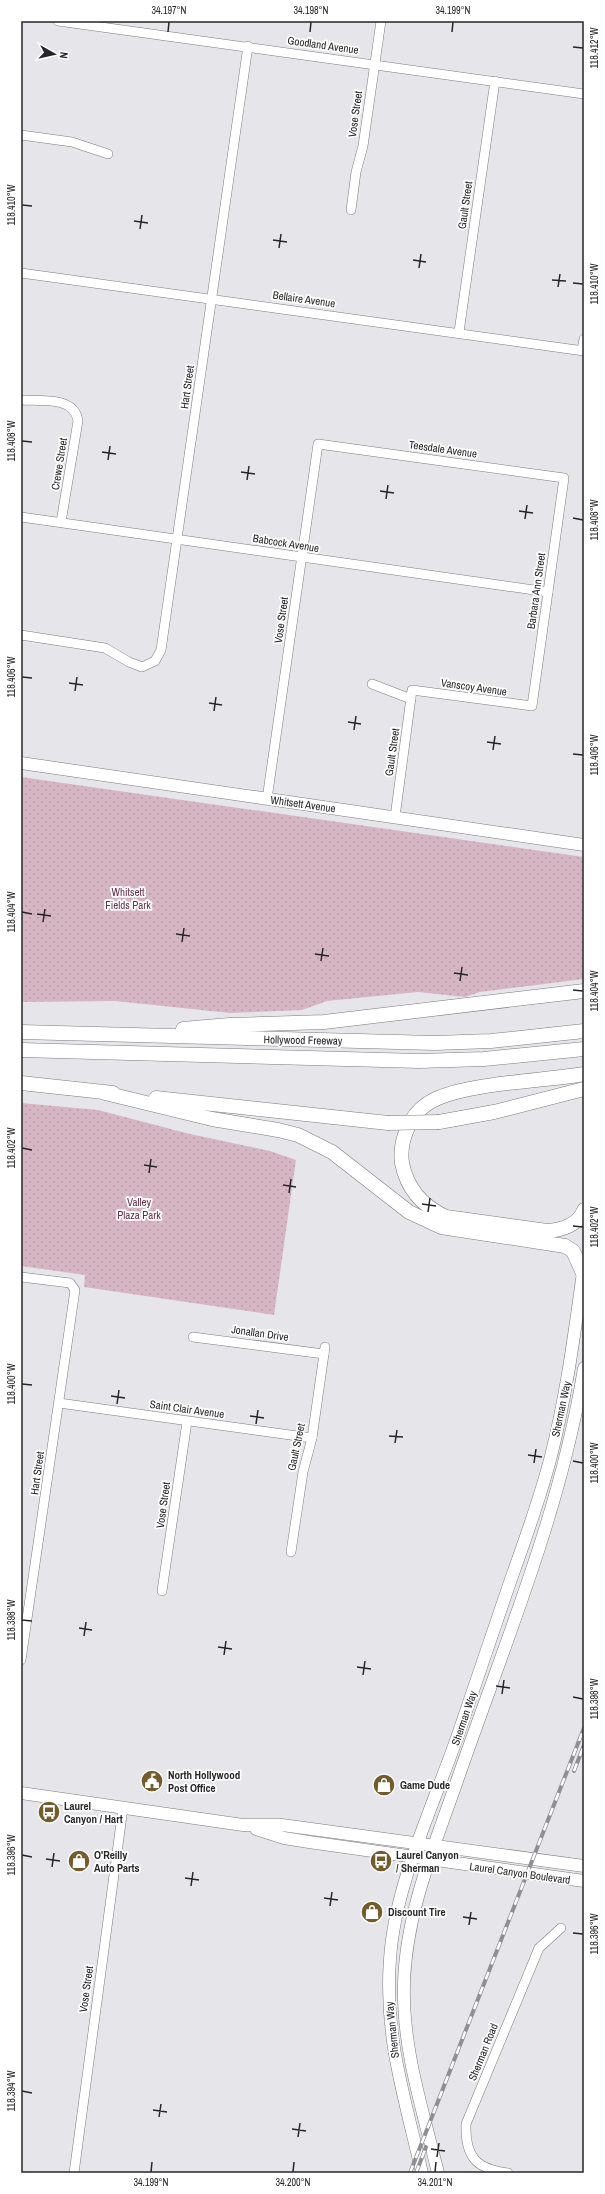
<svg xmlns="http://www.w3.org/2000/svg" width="605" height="2194" font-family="'Archivo Narrow',sans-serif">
  <defs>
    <pattern id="park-dots" width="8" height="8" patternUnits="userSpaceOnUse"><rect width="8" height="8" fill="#d7b6c4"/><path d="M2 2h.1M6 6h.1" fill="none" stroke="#b89ca8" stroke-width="1.8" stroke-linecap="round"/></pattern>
  </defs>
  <rect width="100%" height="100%" fill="#e6e6ea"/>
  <!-- park -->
  <g fill="url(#park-dots)">
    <path d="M21,777L584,857V979L480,992L465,997L418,992L327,1001L302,1010L230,1013L115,1001L21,1002Z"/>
    <path d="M21,1103L98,1110L190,1134L270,1151L296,1160L274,1315L84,1287L85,1275L21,1266Z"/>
  </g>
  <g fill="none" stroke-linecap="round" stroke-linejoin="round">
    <!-- minor casing -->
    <g stroke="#7b7b7f" stroke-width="10">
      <g id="minor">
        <path d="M58,21L584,94"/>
        <path d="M21,135L72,142L108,154"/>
        <path d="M351,210L356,172L363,146L381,21"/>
        <path d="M21,273L584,351"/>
        <path d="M459,332L495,81"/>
        <path d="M582,350L584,339"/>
        <path d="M21,400C40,401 75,396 78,421L61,522"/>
        <path d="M21,517L548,592"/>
        <path d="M21,635L105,648L129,662L142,667L155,661L161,650L248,46"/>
        <path d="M372,684L411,699"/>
        <path d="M267,799L318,444L564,478L532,706L412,690L395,817"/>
        <path d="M21,1277L70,1283L75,1290L21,1660"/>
        <path d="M193,1337L324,1354"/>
        <path d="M59,1403L312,1438"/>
        <path d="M291,1552L303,1472L312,1438L325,1347"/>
        <path d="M162,1591L187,1422"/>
        <path d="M74,2173L123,1808"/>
        <path d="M508,2173C476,2169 465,2157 466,2124L539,1948L561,1928"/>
      </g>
    </g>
    <!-- major casing -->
    <g stroke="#7b7b7f" stroke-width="13">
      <g id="major">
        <path d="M21,763L584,845"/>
        <path d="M21,1793L243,1825H282L584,1866"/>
        <path d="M256,1829L284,1838L309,1842L584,1881"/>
        <path d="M422,2173C405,2098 384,2037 390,1959C395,1882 435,1803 460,1729C477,1680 493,1631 510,1582C525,1540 540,1499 551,1456C567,1393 575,1329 584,1265"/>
        <path d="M438,2173C423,2110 402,2049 404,1983C406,1913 434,1847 457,1781C504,1645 561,1511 584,1368"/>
      </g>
    </g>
    <!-- highway casing -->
    <g stroke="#7b7b7f" stroke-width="15">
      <g id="highway">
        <path d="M183,1029L229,1025L324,1022L584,991"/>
        <path d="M21,1032L435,1043L491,1041L584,1031"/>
        <path d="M21,1050L419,1061L484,1059L584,1049"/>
        <path d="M584,1074C546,1081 455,1083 427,1104C409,1116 399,1142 402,1163C407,1189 422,1206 446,1217L547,1231C561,1230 579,1225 584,1210"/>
        <path d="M21,1083L113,1093"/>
        <path d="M105,1093L212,1119L278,1130L298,1135L332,1152L409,1212L441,1227L565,1246L573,1251L583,1273"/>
        <path d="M156,1098L388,1123"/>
        <path d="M439,1122L494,1112L584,1089"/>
      </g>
    </g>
    <!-- minor -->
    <use href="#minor" stroke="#fff" stroke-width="9"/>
    <!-- major -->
    <use href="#major" stroke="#fff" stroke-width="12"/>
    <!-- highway -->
    <use href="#highway" stroke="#fff" stroke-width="14"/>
    <!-- rail casing -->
    <g stroke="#8f8f92" stroke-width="4">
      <g id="rail">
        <path d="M574,1771L584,1745"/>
        <path d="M410,2173L584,1728"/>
        <path d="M416,2173L426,2147"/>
      </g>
    </g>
    <!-- rail -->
    <use href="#rail" stroke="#fff" stroke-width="2.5" stroke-dasharray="8" stroke-linecap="butt"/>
    <!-- highway-bridge casing -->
    <g stroke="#7b7b7f" stroke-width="15" stroke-linecap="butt">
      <path id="highway-bridge" d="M388,1123L439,1122"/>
    </g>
    <!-- highway-bridge -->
    <use href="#highway-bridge" stroke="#fff" stroke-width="14"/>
  </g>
  <!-- ticks -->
  <path fill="none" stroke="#262628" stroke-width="1.5" d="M168,32L169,22M310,32L311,22M452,32L453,22M573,47L583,48M22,205L32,206M134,221L148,223M140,229L142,215M273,240L287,242M279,248L281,234M413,260L426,262M419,268L421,254M552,280L566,281M573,283L583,284M558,287L560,274M22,441L32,442M102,452L116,454M108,460L110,446M241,472L255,474M247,480L249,466M380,491L394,493M386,499L388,485M519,511L533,513M573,518L583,520M525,519L527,505M22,677L32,678M69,683L83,685M75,691L77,677M209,703L222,705M214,711L216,697M348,722L361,724M354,730L356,716M487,742L501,744M493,750L495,736M573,754L583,755M22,912L32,914M37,914L51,916M43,922L45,909M176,934L190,936M182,942L184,928M315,954L329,956M321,961L323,948M454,973L468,975M460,981L462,967M573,990L583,991M22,1148L32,1150M144,1165L157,1167M149,1173L151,1159M283,1185L296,1187M289,1193L291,1179M422,1204L436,1206M428,1212L430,1198M573,1226L583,1227M22,1384L32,1385M111,1396L125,1398M117,1404L119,1390M250,1416L264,1418M256,1424L258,1410M389,1436L403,1437M395,1443L397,1430M528,1455L542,1457M573,1461L583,1463M534,1463L536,1449M22,1620L32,1621M79,1628L92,1630M84,1636L86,1622M218,1647L232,1649M224,1655L226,1641M357,1667L371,1669M363,1675L365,1661M496,1686L510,1688M502,1694L504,1680M573,1697L583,1699M22,1855L32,1857M46,1859L60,1861M52,1867L54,1853M185,1878L199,1880M191,1886L193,1872M324,1898L338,1900M330,1906L332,1892M463,1917L477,1919M469,1925L471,1912M573,1933L583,1934M22,2091L32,2093M153,2110L167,2112M159,2117L161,2104M292,2129L306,2131M298,2137L300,2123M431,2149L445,2151M437,2157L439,2143M151,2172L152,2162M293,2172L294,2162M435,2172L436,2162"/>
  <!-- icons -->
  <defs>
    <g id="civic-disc" transform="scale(1.15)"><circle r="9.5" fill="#725c2c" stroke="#fff"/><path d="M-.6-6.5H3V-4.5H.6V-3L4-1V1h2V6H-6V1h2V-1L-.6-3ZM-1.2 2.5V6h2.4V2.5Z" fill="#fff"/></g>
    <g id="shop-disc" transform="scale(1.15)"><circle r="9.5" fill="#725c2c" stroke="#fff"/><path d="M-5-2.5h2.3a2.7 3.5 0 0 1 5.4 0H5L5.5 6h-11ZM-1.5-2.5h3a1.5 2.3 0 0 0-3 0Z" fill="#fff"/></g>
    <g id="bus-disc" transform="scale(1.15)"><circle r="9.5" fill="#725c2c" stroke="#fff"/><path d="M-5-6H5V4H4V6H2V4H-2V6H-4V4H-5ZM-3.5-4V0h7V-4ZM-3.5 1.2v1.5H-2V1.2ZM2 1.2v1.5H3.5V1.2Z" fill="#fff"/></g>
  </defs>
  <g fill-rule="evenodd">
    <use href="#civic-disc" x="152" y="1781"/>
    <use href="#shop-disc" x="384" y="1785"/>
    <use href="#bus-disc" x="49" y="1812"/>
    <use href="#shop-disc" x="79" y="1861"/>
    <use href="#bus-disc" x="381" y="1861"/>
    <use href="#shop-disc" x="372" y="1912"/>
  </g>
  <g text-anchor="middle" stroke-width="3.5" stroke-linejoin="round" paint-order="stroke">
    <!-- street labels -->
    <g font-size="11" fill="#262628" stroke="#fff">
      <text transform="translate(323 45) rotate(8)" y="4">Goodland Avenue</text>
      <text transform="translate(355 114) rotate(-82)" y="4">Vose Street</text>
      <text transform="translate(465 205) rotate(-82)" y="4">Gault Street</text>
      <text transform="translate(304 299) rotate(8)" y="4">Bellaire Avenue</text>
      <text transform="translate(187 387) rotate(-82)" y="4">Hart Street</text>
      <text transform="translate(443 449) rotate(8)" y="4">Teesdale Avenue</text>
      <text transform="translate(59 464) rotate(-81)" y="4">Crewe Street</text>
      <text transform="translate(286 543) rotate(9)" y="4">Babcock Avenue</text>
      <text transform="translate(536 591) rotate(-82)" y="4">Barbara Ann Street</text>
      <text transform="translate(281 620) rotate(-82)" y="4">Vose Street</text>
      <text transform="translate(474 687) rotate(8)" y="4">Vanscoy Avenue</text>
      <text transform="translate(392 752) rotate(-82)" y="4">Gault Street</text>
      <text transform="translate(303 804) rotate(8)" y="4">Whitsett Avenue</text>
      <text transform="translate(303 1040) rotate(1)" y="4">Hollywood Freeway</text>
      <text transform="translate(260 1333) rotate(8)" y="4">Jonallan Drive</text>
      <text transform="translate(187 1409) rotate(8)" y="4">Saint Clair Avenue</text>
      <text transform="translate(561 1409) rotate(-78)" y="4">Sherman Way</text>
      <text transform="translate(296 1447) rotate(-78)" y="4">Gault Street</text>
      <text transform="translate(37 1473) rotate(-82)" y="4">Hart Street</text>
      <text transform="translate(163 1505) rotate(-82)" y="4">Vose Street</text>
      <text transform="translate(464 1718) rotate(-71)" y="4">Sherman Way</text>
      <text transform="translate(520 1873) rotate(8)" y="4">Laurel Canyon Boulevard</text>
      <text transform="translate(86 1989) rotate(-82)" y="4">Vose Street</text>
      <text transform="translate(392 2030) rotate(-96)" y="4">Sherman Way</text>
      <text transform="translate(483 2052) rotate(-68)" y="4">Sherman Road</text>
    </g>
    <!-- park labels -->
    <g font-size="11" fill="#67304c" stroke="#fff">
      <text x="128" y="896">Whitsett<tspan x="128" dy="13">Fields Park</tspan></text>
      <text x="139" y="1206">Valley<tspan x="139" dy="13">Plaza Park</tspan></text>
    </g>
    <!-- poi labels -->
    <g font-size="11" font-weight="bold" fill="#262628" stroke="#fff" text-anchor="start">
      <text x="168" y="1779">North Hollywood<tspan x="168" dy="13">Post Office</tspan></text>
      <text x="400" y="1789">Game Dude</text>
      <text x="64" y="1810">Laurel<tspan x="64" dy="13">Canyon / Hart</tspan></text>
      <text x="94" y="1859">O'Reilly<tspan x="94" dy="13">Auto Parts</tspan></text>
      <text x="396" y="1859">Laurel Canyon<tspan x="396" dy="13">/ Sherman</tspan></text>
      <text x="388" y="1916">Discount Tire</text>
    </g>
  </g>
  <!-- border -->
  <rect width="605" height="2194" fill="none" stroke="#ffffff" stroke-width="44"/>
  <!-- north arrow -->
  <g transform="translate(54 54) rotate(98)" stroke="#ffffff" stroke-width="3" paint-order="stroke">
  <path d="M0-3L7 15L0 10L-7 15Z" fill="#262628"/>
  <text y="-6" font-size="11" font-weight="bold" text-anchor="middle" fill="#262628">N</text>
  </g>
  <rect x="22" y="22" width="561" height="2150" fill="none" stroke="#262628" stroke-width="1.5"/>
  <g font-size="10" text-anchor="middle" fill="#262628">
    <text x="169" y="14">34.197°N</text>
    <text x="311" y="14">34.198°N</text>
    <text x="453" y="14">34.199°N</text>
    <text transform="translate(594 48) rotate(-90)" y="4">118.412°W</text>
    <text transform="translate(11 205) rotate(-90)" y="4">118.410°W</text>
    <text transform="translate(594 284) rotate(-90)" y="4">118.410°W</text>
    <text transform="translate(11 441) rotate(-90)" y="4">118.408°W</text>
    <text transform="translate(594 520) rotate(-90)" y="4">118.408°W</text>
    <text transform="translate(11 677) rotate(-90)" y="4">118.406°W</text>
    <text transform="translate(594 755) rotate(-90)" y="4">118.406°W</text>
    <text transform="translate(11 912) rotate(-90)" y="4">118.404°W</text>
    <text transform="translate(594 991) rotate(-90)" y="4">118.404°W</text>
    <text transform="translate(11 1148) rotate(-90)" y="4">118.402°W</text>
    <text transform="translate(594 1227) rotate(-90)" y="4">118.402°W</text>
    <text transform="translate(11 1384) rotate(-90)" y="4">118.400°W</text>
    <text transform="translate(594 1463) rotate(-90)" y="4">118.400°W</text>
    <text transform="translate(11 1620) rotate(-90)" y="4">118.398°W</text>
    <text transform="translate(594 1699) rotate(-90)" y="4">118.398°W</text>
    <text transform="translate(11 1855) rotate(-90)" y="4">118.396°W</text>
    <text transform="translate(594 1934) rotate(-90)" y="4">118.396°W</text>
    <text transform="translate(11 2091) rotate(-90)" y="4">118.394°W</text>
    <text x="151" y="2186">34.199°N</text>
    <text x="293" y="2186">34.200°N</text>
    <text x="435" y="2186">34.201°N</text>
  </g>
</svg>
